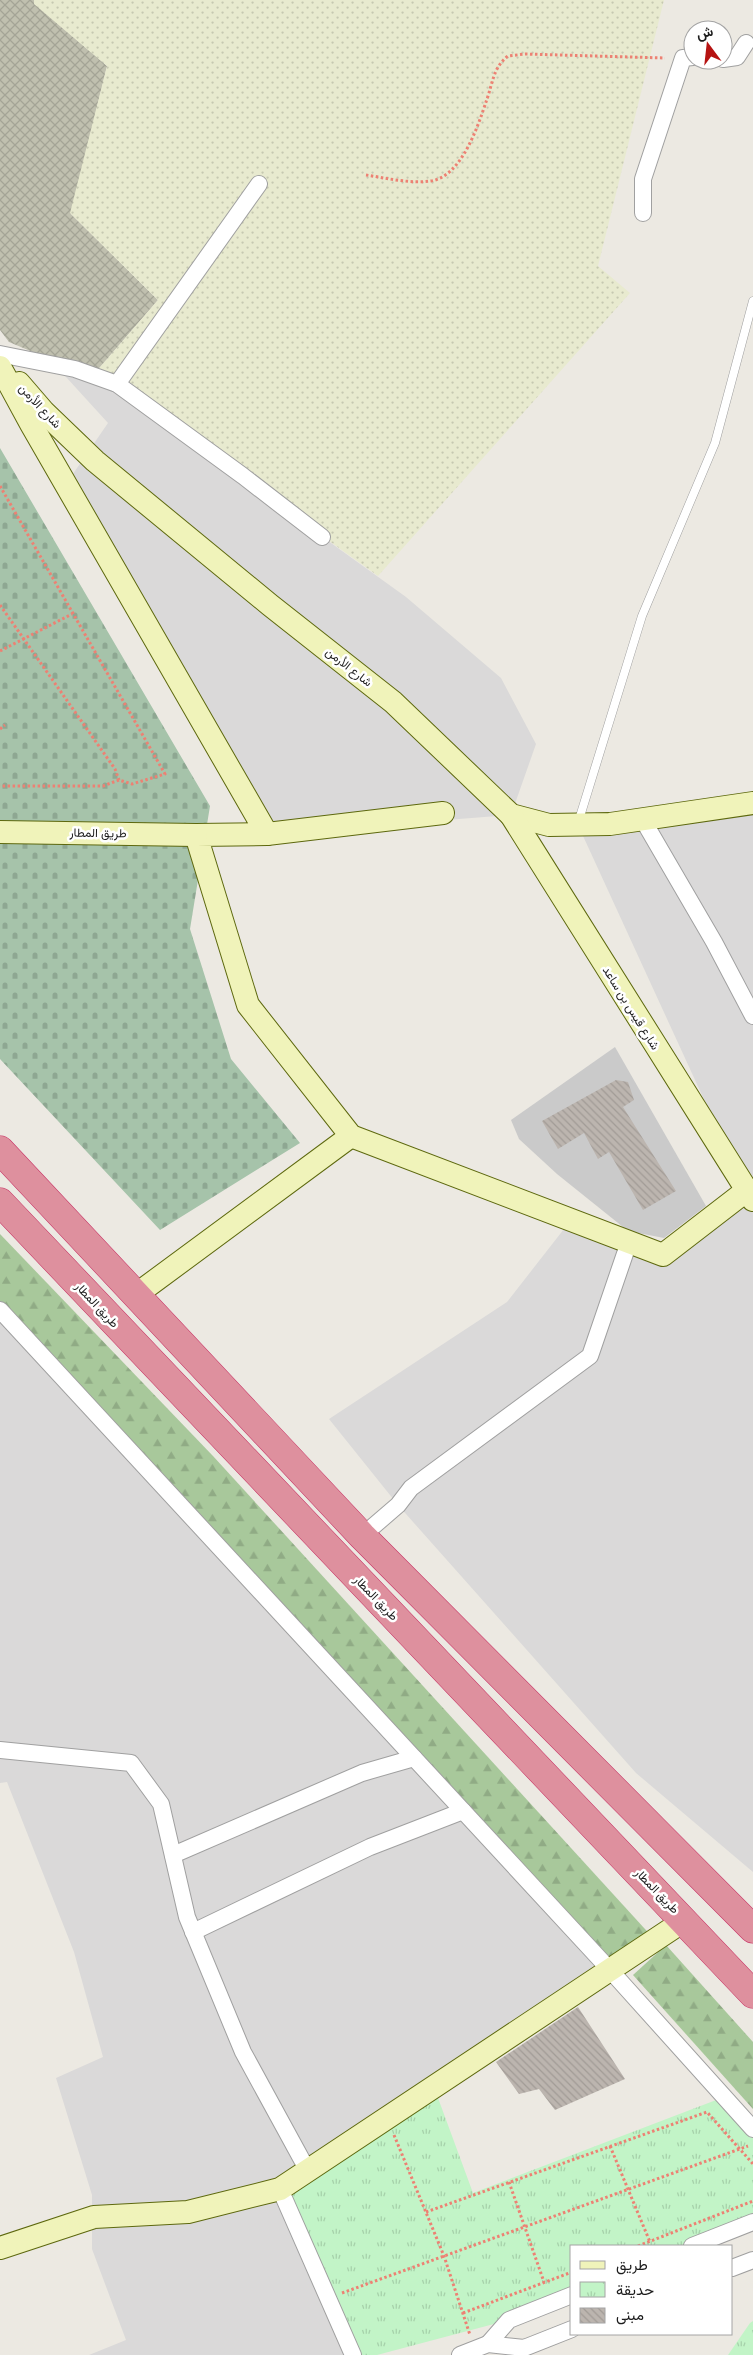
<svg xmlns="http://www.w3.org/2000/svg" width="753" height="2355" font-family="Montserrat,Vazirmatn,sans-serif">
  <defs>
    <pattern id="construction-cross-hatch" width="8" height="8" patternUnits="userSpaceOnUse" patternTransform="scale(1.25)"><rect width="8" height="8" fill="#c0c0af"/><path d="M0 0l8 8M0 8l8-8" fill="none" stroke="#a4a496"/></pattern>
    <pattern id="farmland-dots" width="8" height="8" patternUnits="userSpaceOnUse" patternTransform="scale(1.25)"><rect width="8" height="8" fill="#e8eacf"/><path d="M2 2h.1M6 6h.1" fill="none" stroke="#c6c8b1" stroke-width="1.8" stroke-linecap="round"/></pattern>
    <pattern id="forest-firs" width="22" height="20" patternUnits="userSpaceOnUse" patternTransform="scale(1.25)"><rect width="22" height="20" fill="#a8c89b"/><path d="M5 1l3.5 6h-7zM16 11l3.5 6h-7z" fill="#90ab85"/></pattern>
    <pattern id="cemetery-stones" width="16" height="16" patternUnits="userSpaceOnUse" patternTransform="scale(1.25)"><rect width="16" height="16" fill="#a6c3aa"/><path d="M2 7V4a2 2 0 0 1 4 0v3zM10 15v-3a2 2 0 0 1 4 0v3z" fill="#8ea792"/></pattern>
    <pattern id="park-tufts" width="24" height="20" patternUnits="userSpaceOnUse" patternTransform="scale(1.25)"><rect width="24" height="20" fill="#c2f4c7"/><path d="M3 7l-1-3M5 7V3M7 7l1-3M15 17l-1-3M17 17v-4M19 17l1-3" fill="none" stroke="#a6d1aa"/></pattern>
    <pattern id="building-back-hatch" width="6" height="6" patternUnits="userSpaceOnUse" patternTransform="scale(1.25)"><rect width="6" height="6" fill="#bcb5af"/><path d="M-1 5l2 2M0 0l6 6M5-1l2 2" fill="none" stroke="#a19b96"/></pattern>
  </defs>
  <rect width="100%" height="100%" fill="#ece9e2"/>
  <!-- residential -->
  <g fill="#dad9d9">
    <path d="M56,366L117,384L135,402L406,597L501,678L536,744L511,815L267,834L66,484L108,423Z"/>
    <path d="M753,803V1872L636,1773L398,1505L329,1419L507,1302L571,1220L663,1255L746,1191L578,825Z"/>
    <path d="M0,1310L610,1970L280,2189L353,2355H89L126,2340L92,2249V2195L56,2078L103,2057L74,1952L7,1782L0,1783Z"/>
  </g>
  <!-- religious -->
  <path fill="#cacaca" d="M615,1047L706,1206L664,1238L628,1231L557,1174L519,1139L511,1120Z"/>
  <!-- construction -->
  <path fill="url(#construction-cross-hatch)" d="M0,0H34L35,4L107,66L71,214L158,300L95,373L74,360L47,358L9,342L0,330Z"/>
  <!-- farmland -->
  <path fill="url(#farmland-dots)" d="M34,0H664L598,266L630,293L378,576L95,373L158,300L70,213L107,66L34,4Z"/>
  <!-- forest -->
  <g fill="url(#forest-firs)">
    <path d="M0,1234L213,1456L655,1940L610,1970L0,1310Z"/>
    <path d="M666,1945L753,2042V2109L633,1975Z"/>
  </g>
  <!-- cemetery -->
  <path fill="url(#cemetery-stones)" d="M0,448L210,806L190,929L231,1059L300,1143L160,1230L0,1059Z"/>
  <!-- park -->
  <g fill="url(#park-tufts)">
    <path d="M434,2087L473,2193L724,2097L753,2129V2222L692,2246H572V2295L509,2320L377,2355H353L280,2189Z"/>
    <path d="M753,2321V2355H728L750,2323Z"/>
  </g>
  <!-- building -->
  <g fill="url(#building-back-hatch)">
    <path d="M616,1080L628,1082L634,1100L623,1107L676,1191L643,1210L609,1152L598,1159L584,1133L558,1149L542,1121Z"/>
    <path d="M578,2007L625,2079L555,2110L539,2089L519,2094L496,2062Z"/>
  </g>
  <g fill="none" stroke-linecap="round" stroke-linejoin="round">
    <!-- lane casing -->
    <g stroke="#a0a0a0" stroke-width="9">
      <path id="lane" d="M578,823L642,616L715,443L753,301"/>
    </g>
    <!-- street casing -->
    <g stroke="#a0a0a0" stroke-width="18">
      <g id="street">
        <path d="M723,59L737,57L746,43"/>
        <path d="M643,213V179L683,58L693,57"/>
        <path d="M0,354L75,369L117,384L243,476L322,537"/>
        <path d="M117,384L259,184"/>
        <path d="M643,820L714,942L753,1016"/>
        <path d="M0,1310L610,1970L753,2129"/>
        <path d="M362,1536L398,1505L411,1488L590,1356L629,1242"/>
        <path d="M0,1750L131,1763L161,1804L187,1917L243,2052L308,2171"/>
        <path d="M173,1855L362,1773L414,1758"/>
        <path d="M193,1932L370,1847L463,1811"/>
        <path d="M280,2189L353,2355"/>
        <path d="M692,2246L753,2222"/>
        <path d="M732,2268L753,2260"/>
        <path d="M488,2344L509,2320L572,2295"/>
        <path d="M460,2355L488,2344L524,2348L572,2329"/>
      </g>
    </g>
    <!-- secondary casing -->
    <g stroke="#5d680e" stroke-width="24">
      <g id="secondary">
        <path d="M0,367L31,424L267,834L196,835L248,1005L351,1136L663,1255L746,1191"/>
        <path d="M19,383L44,412L95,461L270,605L393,702L511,815L549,825L610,824L753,803"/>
        <path d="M511,815L753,1200"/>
        <path d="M0,832L196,835"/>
        <path d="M267,834L443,813"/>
        <path d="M137,1294L351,1136"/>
        <path d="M0,2248L94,2217L188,2212L280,2189L685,1920"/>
      </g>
    </g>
    <!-- highway casing -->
    <g stroke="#c73365" stroke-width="29">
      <g id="highway">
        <path d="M0,1150L362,1536L753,1929"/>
        <path d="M0,1202L753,1994"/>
      </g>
    </g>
    <!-- path -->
    <g stroke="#ed8173" stroke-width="3" stroke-dasharray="2.5 2.5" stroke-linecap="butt">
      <path d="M366,175C386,178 410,184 431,181C462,176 478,126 487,99C493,82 493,68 508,56L525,54L665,58"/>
      <path d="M0,486L165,774L132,784L119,780L103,786H0"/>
      <path d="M0,605L115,769L119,780"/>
      <path d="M0,651L72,614"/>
      <path d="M0,729L5,725"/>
      <path d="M394,2135L444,2256L470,2335"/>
      <path d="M610,2146L650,2242"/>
      <path d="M509,2182L544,2282"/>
      <path d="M426,2212L707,2112L753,2164"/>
      <path d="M638,2246L753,2201"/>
      <path d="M342,2293L748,2146"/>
      <path d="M463,2313L572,2272"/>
    </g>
    <!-- lane -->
    <use href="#lane" stroke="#fff" stroke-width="8"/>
    <!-- street -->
    <use href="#street" stroke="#fff" stroke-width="16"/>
    <!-- secondary -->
    <use href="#secondary" stroke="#f0f3ba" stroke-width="22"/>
    <!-- highway -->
    <use href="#highway" stroke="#de909e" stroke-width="28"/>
  </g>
  <g text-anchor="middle" stroke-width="5" stroke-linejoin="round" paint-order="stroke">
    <!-- street labels -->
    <g font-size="12" fill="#1c1c1c" stroke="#fff">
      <text transform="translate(40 406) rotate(47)" y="4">شارع الأرمن</text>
      <text transform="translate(349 667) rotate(38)" y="4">شارع الأرمن</text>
      <text transform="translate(98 833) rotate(1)" y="4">طريق المطار</text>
      <text transform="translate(631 1008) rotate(58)" y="4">شارع قيس بن ساعد</text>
      <text transform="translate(97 1305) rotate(47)" y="4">طريق المطار</text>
      <text transform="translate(376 1598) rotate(46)" y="4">طريق المطار</text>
      <text transform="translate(657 1891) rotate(46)" y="4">طريق المطار</text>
    </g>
  </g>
  <!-- legend -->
  <rect x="570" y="2245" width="162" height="90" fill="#ffffff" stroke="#a4a4a4"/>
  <rect x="580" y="2261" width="25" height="8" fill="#f0f3ba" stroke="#a4a4a4"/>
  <text x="616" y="2270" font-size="15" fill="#1c1c1c">طريق</text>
  <rect x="580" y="2282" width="25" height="15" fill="url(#park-tufts)" stroke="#a4a4a4"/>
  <text x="616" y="2295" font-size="15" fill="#1c1c1c">حديقة</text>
  <rect x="580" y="2308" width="25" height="15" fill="url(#building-back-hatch)" stroke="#a4a4a4"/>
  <text x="616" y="2320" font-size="15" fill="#1c1c1c">مبنى</text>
  <!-- north arrow -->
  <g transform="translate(708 45) rotate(345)"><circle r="24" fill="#ffffff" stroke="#a4a4a4"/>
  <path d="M0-4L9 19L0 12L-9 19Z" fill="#b61312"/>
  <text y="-8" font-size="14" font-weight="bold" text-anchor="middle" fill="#1c1c1c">ش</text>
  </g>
</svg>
